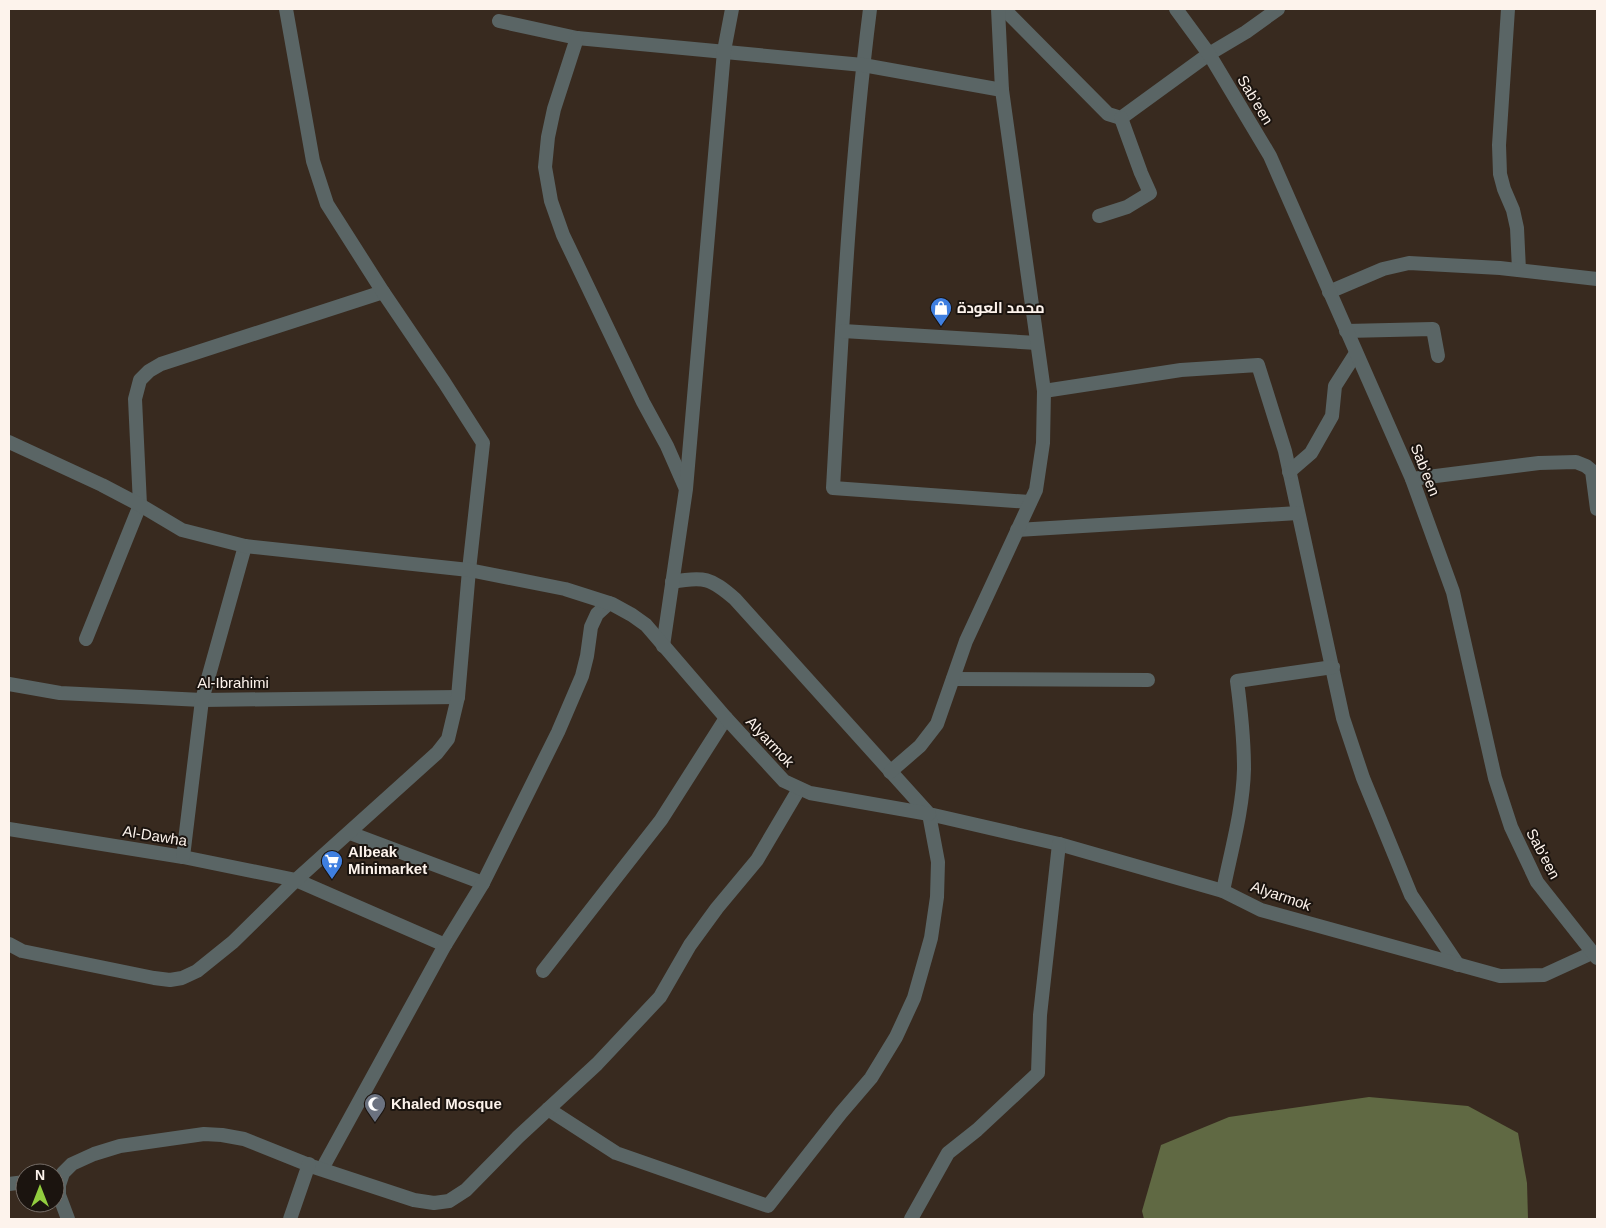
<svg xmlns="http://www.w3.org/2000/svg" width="1606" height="1228" font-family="Helvetica,Cairo,sans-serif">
  <rect width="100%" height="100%" fill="#382a1f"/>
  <!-- forest -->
  <path fill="#606943" d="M1369,1097L1468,1106L1518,1133L1527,1183L1528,1219H1144L1142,1211L1161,1145L1229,1117Z"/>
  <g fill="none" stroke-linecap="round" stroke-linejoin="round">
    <!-- minor -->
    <g stroke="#5a6565" stroke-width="14">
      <path d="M870,9C850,167 842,328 833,488L1030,502"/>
      <path d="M1004,9L1108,114L1121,118L1209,54L1246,32L1278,9"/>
      <path d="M1508,9L1499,145L1500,174L1504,189L1513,210L1517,228L1519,270"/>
      <path d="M499,21L577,38L863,65L1002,90"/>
      <path d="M577,38L554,109L548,137L545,167L551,201L563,235L643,402L667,446L685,487"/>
      <path d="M1099,216L1127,207L1150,193L1141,173L1121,118"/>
      <path d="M1329,292L1383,269L1409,263L1500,268L1597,279"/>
      <path d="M843,331L1037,343"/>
      <path d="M1346,331L1433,329L1438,356"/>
      <path d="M1044,391L1181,370L1258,365L1285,451L1343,718L1363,778L1411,895L1458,965"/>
      <path d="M1289,472L1311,453L1332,416L1335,386L1356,353"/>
      <path d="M1412,479L1539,463L1576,462L1586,466L1592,471L1597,509"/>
      <path d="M1017,530L1298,513"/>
      <path d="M672,582C704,576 711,578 735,599L929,814L1059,844L1223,891L1261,910L1500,976L1544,975L1592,953"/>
      <path d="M86,639L140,505L135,399L140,380L149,371L161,364L383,292"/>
      <path d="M663,646L686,489L724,51L732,9"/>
      <path d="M953,679L1148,680"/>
      <path d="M9,684L60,693L202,700L458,697"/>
      <path d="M890,772L920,746L937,724L966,641L1036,490L1043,443L1044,391L1002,90L998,9"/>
      <path d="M9,829L183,857L296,880L445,945"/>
      <path d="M350,833L483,883"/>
      <path d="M183,857L202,700L245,546"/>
      <path d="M1223,891C1231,851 1243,810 1244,769C1244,739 1241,711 1237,681L1333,667"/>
      <path d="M9,944L22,951L154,978L170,980L182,978L197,971L233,942L296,880L437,753L448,739L458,697L469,570L483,443L444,382L383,292L327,204L313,161L286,9"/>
      <path d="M543,971L661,820L726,718"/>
      <path d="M548,1109L616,1153L768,1206L841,1113L871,1078L896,1037L914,998L931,938L937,897L938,862L929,814"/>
      <path d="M322,1169L445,945L483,883L558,732L582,676L587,656L591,627L597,614L609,603"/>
      <path d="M9,1184L25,1182"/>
      <path d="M68,1219L59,1195V1185L63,1173L72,1164L94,1154L120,1146L204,1134L222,1135L244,1139L314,1167L414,1200L434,1203L449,1201L466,1190L518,1137L597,1064L660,997L690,945L717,908L757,860L799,789"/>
      <path d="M290,1219L309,1164"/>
      <path d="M911,1219L948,1153L977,1130L1038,1073L1040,1015L1059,844"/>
    </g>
    <!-- tertiary -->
    <g stroke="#5a6565" stroke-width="14">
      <path d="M1176,9L1209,54L1270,156L1412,479L1453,592L1495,778L1511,827L1537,882L1597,958"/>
      <path d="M9,442L102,485L140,505L182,530L245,546L469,570L565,589L612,604L632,615L646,625L726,718L784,781L810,793L929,814"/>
    </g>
  </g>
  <!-- icons -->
  <defs>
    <g id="shop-pin" transform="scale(1.125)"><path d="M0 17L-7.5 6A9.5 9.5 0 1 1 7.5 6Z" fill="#3f7fe0" stroke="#1b140f"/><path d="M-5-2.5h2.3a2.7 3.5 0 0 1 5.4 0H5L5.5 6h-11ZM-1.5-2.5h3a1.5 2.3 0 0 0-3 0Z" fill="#fff"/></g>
    <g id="supermarket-pin" transform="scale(1.125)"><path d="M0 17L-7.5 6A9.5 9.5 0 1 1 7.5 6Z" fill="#3f7fe0" stroke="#1b140f"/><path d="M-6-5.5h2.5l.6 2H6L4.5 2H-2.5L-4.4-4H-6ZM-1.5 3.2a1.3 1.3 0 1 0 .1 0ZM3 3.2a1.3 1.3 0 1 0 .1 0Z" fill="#fff"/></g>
    <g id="mosque-pin" transform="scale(1.125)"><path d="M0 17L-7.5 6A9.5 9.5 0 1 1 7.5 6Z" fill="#6b7280" stroke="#1b140f"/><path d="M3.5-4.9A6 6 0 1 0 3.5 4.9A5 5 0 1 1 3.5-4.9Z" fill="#fff"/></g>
  </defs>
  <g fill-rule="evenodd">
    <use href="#shop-pin" x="941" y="308"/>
    <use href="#supermarket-pin" x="332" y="861"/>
    <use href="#mosque-pin" x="375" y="1104"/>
  </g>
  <g text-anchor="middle" stroke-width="4" stroke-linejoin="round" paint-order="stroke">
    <!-- street labels -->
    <g font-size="15" fill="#fdf3ec" stroke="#1b140f">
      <text transform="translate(1255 100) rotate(59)" y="5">Sab'een</text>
      <text transform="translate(1425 470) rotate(68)" y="5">Sab'een</text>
      <text x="233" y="688">Al-Ibrahimi</text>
      <text transform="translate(770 742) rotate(47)" y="5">Alyarmok</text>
      <text transform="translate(155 836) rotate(9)" y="5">Al-Dawha</text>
      <text transform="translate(1543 854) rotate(62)" y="5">Sab'een</text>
      <text transform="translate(1281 896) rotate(19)" y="5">Alyarmok</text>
    </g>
    <!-- poi labels -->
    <g font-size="15" font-weight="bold" fill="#fdf3ec" stroke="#1b140f" text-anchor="start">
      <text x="957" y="313">محمد العودة</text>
      <text x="348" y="857">Albeak<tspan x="348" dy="17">Minimarket</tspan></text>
      <text x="391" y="1109">Khaled Mosque</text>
    </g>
  </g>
  <!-- border -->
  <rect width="1606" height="1228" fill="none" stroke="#fdf3ec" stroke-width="20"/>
  <!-- north arrow -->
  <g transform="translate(40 1188)"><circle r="24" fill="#1b140f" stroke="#756d67"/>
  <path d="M0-4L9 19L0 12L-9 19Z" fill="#92cd3f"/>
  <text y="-8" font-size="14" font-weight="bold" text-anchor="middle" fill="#fdf3ec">N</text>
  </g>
</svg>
